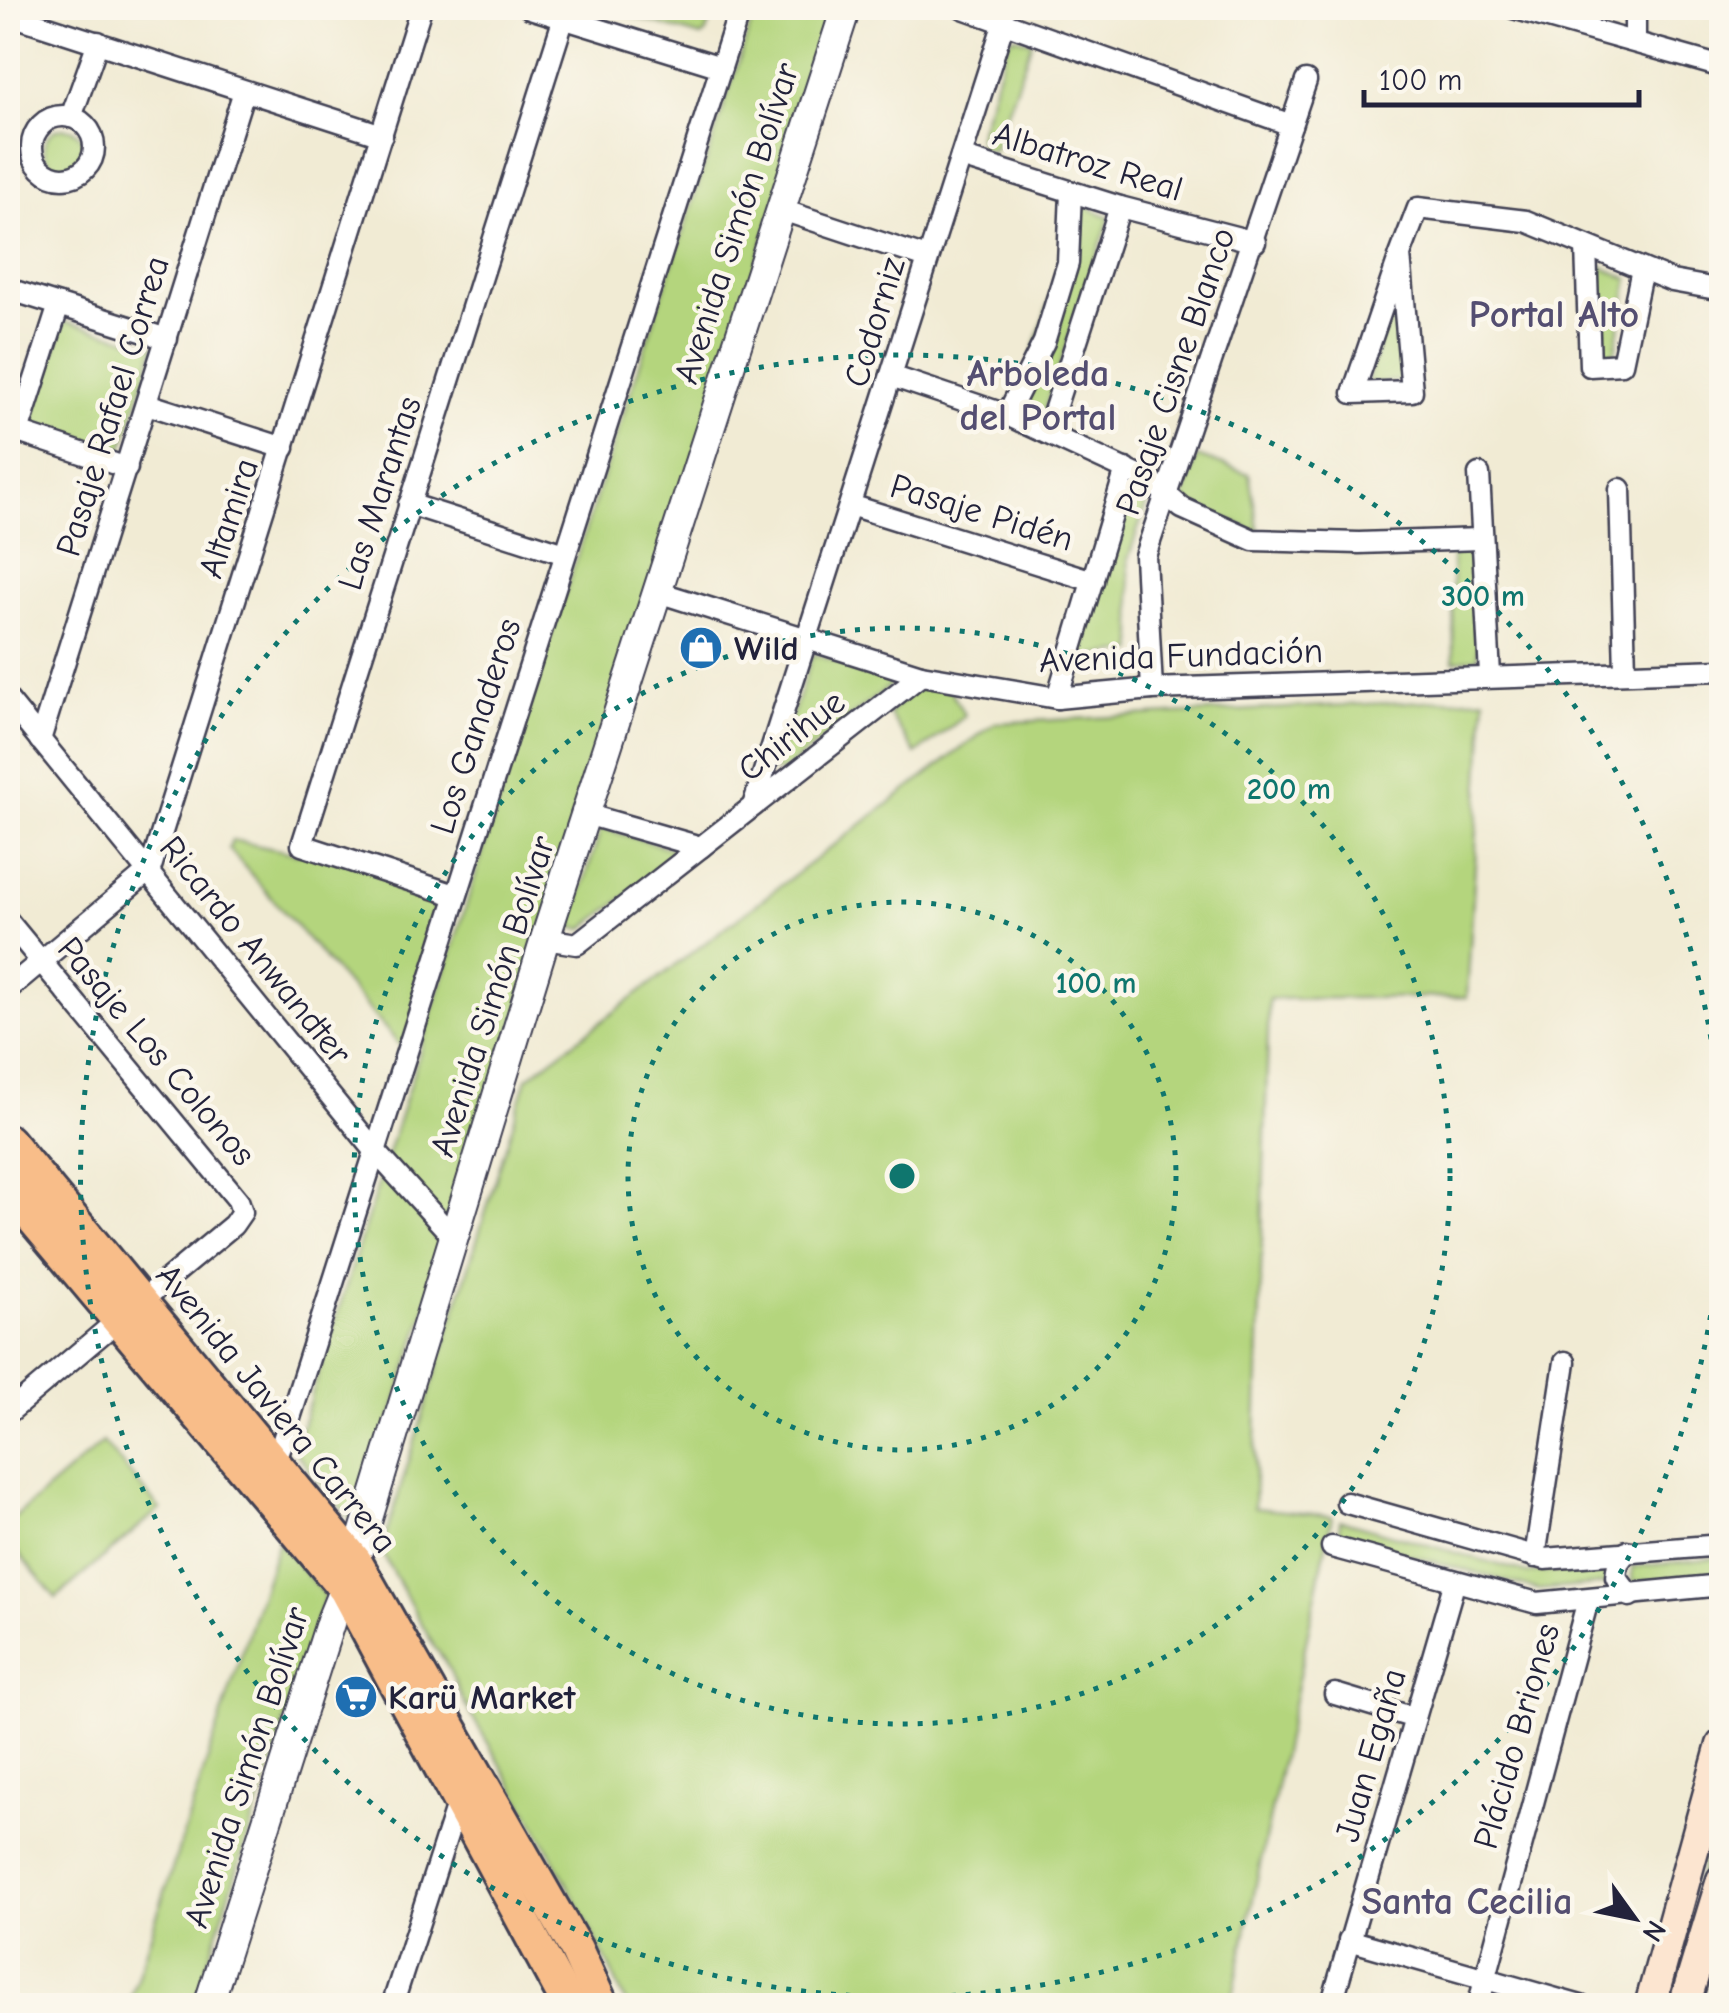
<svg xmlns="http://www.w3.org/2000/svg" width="1729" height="2013" font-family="'Comic Neue',sans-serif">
  <rect width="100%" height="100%" fill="#fbf7ec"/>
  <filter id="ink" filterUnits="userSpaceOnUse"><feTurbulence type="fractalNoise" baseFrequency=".01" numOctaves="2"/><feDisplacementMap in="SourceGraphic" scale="20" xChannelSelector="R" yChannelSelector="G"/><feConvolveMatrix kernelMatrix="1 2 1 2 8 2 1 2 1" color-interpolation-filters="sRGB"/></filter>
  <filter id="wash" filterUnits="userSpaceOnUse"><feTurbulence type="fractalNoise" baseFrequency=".0048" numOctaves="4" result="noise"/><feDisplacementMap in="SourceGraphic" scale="40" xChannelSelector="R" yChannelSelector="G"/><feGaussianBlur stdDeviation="2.25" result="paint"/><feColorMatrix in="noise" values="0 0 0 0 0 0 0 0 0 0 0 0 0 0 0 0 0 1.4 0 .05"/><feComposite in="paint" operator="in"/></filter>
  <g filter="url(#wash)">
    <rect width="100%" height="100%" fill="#f1ebd4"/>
    <!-- green -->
    <g fill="#b4d57d" stroke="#6b7c5c" stroke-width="2.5">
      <path d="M605,8H714L706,33L701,37Z"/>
      <path d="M756,8H837L357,1527L294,1451L554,626Z"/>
      <path d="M1014,36L1032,42L993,151L981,147L978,136L1008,42Z"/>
      <circle cx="64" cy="148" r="20"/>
      <path d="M1080,204L1110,217L1040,423L1015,409Z"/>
      <path d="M1596,264L1629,279L1615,352L1607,355L1600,351Z"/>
      <path d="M1398,287L1403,381L1369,383L1368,379Z"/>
      <path d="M64,321L155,346L120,456L30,426Z"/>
      <path d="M1197,456L1249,474L1259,533L1183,501Z"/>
      <path d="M1139,481L1152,488L1128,559L1135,651L1077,657L1132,484Z"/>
      <path d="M1452,546L1472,547L1478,658L1454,661Z"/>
      <path d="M813,654L897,680L782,772L773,771Z"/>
      <path d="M917,686L949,688L965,716L916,754L889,714Z"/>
      <path d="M1485,698L1467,997L1269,999L1254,1508L1332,1516L1231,2005H627C580,1904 525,1803 467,1708C455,1688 451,1665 435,1648L381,1551L527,1078L995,723Z"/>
      <path d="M601,828L683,852L583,929L570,927Z"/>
      <path d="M232,840L298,854L302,845L455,895L405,1051L229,849Z"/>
      <path d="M103,1442L160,1509L56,1598L8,1541V1523Z"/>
      <path d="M1340,1520L1528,1573L1605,1569L1606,1584L1539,1590L1338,1536Z"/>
      <path d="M278,1541L325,1596L194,2005L128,2006Z"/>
      <path d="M1721,1557V1571L1715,1575L1632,1582V1567Z"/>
      <path d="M1721,1786V1850L1707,1890L1697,1886Z"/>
    </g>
  </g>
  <g filter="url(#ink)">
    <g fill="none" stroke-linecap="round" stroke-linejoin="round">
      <!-- minor casing -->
      <g stroke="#414052" stroke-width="25">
        <g id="minor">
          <path d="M530,8L721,67"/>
          <path d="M963,8L1291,125"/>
          <path d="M1513,8L1722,67"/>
          <path d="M8,14L382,135"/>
          <path d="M1635,40V8"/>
          <circle cx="63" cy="147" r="31"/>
          <path d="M71,117L98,42"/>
          <path d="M961,157L1120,207L1255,242"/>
          <path d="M779,209L927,258"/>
          <path d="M1586,246L1590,366L1622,364L1642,269"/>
          <path d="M1400,255L1353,393L1412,391L1400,255L1418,208L1526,221L1672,281L1722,290"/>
          <path d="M8,289L167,339"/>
          <path d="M891,376L1007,415L1152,482L1182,508L1253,540L1359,543L1481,539"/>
          <path d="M147,404L284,448"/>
          <path d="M1007,415L1044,342L1068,263L1071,192"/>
          <path d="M9,429L127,468"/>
          <path d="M18,432L59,305"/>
          <path d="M1047,433L1120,207"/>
          <path d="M1479,474L1490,675"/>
          <path d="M1620,489L1625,671"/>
          <path d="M409,504L565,554"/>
          <path d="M850,505L1093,581"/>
          <path d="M658,592L921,675L1057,698L1152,689L1722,670"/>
          <path d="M1152,689L1145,556L1306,81"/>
          <path d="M1057,698L1126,469"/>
          <path d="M8,700L376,1152L455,1239"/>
          <path d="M40,740L244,91"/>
          <path d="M753,806L1004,22"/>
          <path d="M589,815L701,847"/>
          <path d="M455,895L302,845L567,8"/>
          <path d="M8,921L238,1200L242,1212L233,1225L140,1302"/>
          <path d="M545,939L577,944L921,675"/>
          <path d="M8,989L150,870L421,8"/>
          <path d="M8,1413L117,1321"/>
          <path d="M275,1465L740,8"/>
          <path d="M1347,1503L1545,1559L1722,1545"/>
          <path d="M1332,1547L1537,1603L1722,1585"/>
          <path d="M1627,1551L1618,1563L1616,1577L1630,1596"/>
          <path d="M1535,1557L1565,1362"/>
          <path d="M1335,1694L1415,1718"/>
          <path d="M1349,1940L1581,2006"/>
          <path d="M392,2006L459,1798"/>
          <path d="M1331,2006L1455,1581"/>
          <path d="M1478,2006L1588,1600"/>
        </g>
      </g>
      <!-- tertiary casing -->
      <g stroke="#414052" stroke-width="32">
        <path id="tertiary" d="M208,2006L331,1620L355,1561L545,939L846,8"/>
      </g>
      <!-- secondary casing -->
      <g stroke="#414052" stroke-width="35">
        <g id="secondary">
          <path d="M1650,2006L1722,1745"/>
          <path d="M1684,2006L1722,1880"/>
        </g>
      </g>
      <!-- primary casing -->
      <g stroke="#414052" stroke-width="38">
        <g id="primary">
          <path d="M8,1141L355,1561L576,1949L602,2006"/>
          <path d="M8,1189L345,1589L569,2006"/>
        </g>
      </g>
      <!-- minor -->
      <use href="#minor" stroke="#fff" stroke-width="20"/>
      <!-- tertiary -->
      <use href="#tertiary" stroke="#fff" stroke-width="28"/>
      <!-- secondary -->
      <use href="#secondary" stroke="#fce5d0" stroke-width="30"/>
      <!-- primary -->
      <use href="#primary" stroke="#f8bd89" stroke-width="32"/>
    </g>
  </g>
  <!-- distance rings -->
  <g fill="none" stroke="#0f766e" stroke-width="5" stroke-dasharray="5 10">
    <circle cx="902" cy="1176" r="274"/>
    <circle cx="902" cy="1176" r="548"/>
    <path d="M1721 1226A821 821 0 1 1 1721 1126"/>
  </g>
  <!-- icons -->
  <defs>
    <g id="shop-disc" transform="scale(2.25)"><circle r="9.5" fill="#1f6fb2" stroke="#fbf7ec"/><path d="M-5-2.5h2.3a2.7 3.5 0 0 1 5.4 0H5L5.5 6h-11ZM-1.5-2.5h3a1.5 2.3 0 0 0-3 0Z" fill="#fff"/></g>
    <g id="supermarket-disc" transform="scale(2.25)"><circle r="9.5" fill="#1f6fb2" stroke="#fbf7ec"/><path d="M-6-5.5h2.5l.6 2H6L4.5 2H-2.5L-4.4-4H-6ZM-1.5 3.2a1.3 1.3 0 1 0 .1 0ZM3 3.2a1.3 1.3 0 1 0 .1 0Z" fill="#fff"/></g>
  </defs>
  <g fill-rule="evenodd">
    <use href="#shop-disc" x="701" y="648"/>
    <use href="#supermarket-disc" x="356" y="1697"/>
  </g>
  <g text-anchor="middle" stroke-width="9" stroke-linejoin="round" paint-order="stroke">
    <!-- street labels -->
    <g font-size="35" fill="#22223b" stroke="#fbf7ec">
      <text transform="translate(1088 161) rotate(17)" y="12">Albatroz Real</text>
      <text transform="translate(736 223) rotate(-72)" y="12">Avenida Simón Bolívar</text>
      <text transform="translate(874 322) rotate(-73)" y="12">Codorniz</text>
      <text transform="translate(1175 371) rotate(-71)" y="12">Pasaje Cisne Blanco</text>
      <text transform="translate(112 406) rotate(-73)" y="12">Pasaje Rafael Correa</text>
      <text transform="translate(379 493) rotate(-72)" y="12">Las Marantas</text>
      <text transform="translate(982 512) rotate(17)" y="12">Pasaje Pidén</text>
      <text transform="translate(228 518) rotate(-72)" y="12">Altamira</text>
      <text transform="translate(1181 655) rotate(-2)" y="12">Avenida Fundación</text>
      <text transform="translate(475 726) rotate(-72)" y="12">Los Ganaderos</text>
      <text transform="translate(791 735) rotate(-38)" y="12">Chirihue</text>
      <text transform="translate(256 950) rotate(51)" y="12">Ricardo Anwandter</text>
      <text transform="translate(492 996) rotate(-72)" y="12">Avenida Simón Bolívar</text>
      <text transform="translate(157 1051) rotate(50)" y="12">Pasaje Los Colonos</text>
      <text transform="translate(277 1408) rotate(51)" y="12">Avenida Javiera Carrera</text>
      <text transform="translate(1516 1736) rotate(-74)" y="12">Plácido Briones</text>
      <text transform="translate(1370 1755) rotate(-74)" y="12">Juan Egaña</text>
      <text transform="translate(246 1767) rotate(-72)" y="12">Avenida Simón Bolívar</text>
    </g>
    <!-- poi labels -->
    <g font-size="35" font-weight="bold" fill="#22223b" stroke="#fbf7ec" text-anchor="start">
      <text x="734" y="660">Wild</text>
      <text x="388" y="1709">Karü Market</text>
    </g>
    <!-- neighbourhood labels -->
    <g font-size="38" font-weight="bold" fill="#544e71" stroke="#fbf7ec">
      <text x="1554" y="327">Portal Alto</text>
      <text x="1038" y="386">Arboleda<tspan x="1038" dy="44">del Portal</tspan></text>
      <text x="1467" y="1914">Santa Cecilia</text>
    </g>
  </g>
  <circle cx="902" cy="1176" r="15" fill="#0f766e" stroke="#fbf7ec" stroke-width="5"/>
  <g font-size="30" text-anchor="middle" font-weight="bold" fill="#0f766e" stroke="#fbf7ec" stroke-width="9" stroke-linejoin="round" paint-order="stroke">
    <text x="1483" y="606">300 m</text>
    <text x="1289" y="799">200 m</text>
    <text x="1096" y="993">100 m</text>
  </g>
  <!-- margin -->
  <rect width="1729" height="2013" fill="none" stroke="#fbf7ec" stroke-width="40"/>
  <!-- north arrow -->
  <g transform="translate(1634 1918) rotate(123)" stroke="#fbf7ec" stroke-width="8" paint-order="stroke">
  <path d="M0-8L18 38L0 25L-18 38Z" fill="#22223b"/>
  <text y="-15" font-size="28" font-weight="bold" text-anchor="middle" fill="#22223b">N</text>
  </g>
  <!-- scale -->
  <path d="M1364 90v15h275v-15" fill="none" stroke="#22223b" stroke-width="5"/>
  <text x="1379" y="90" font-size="30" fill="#22223b" stroke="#fbf7ec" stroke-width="8" paint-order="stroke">100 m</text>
</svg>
